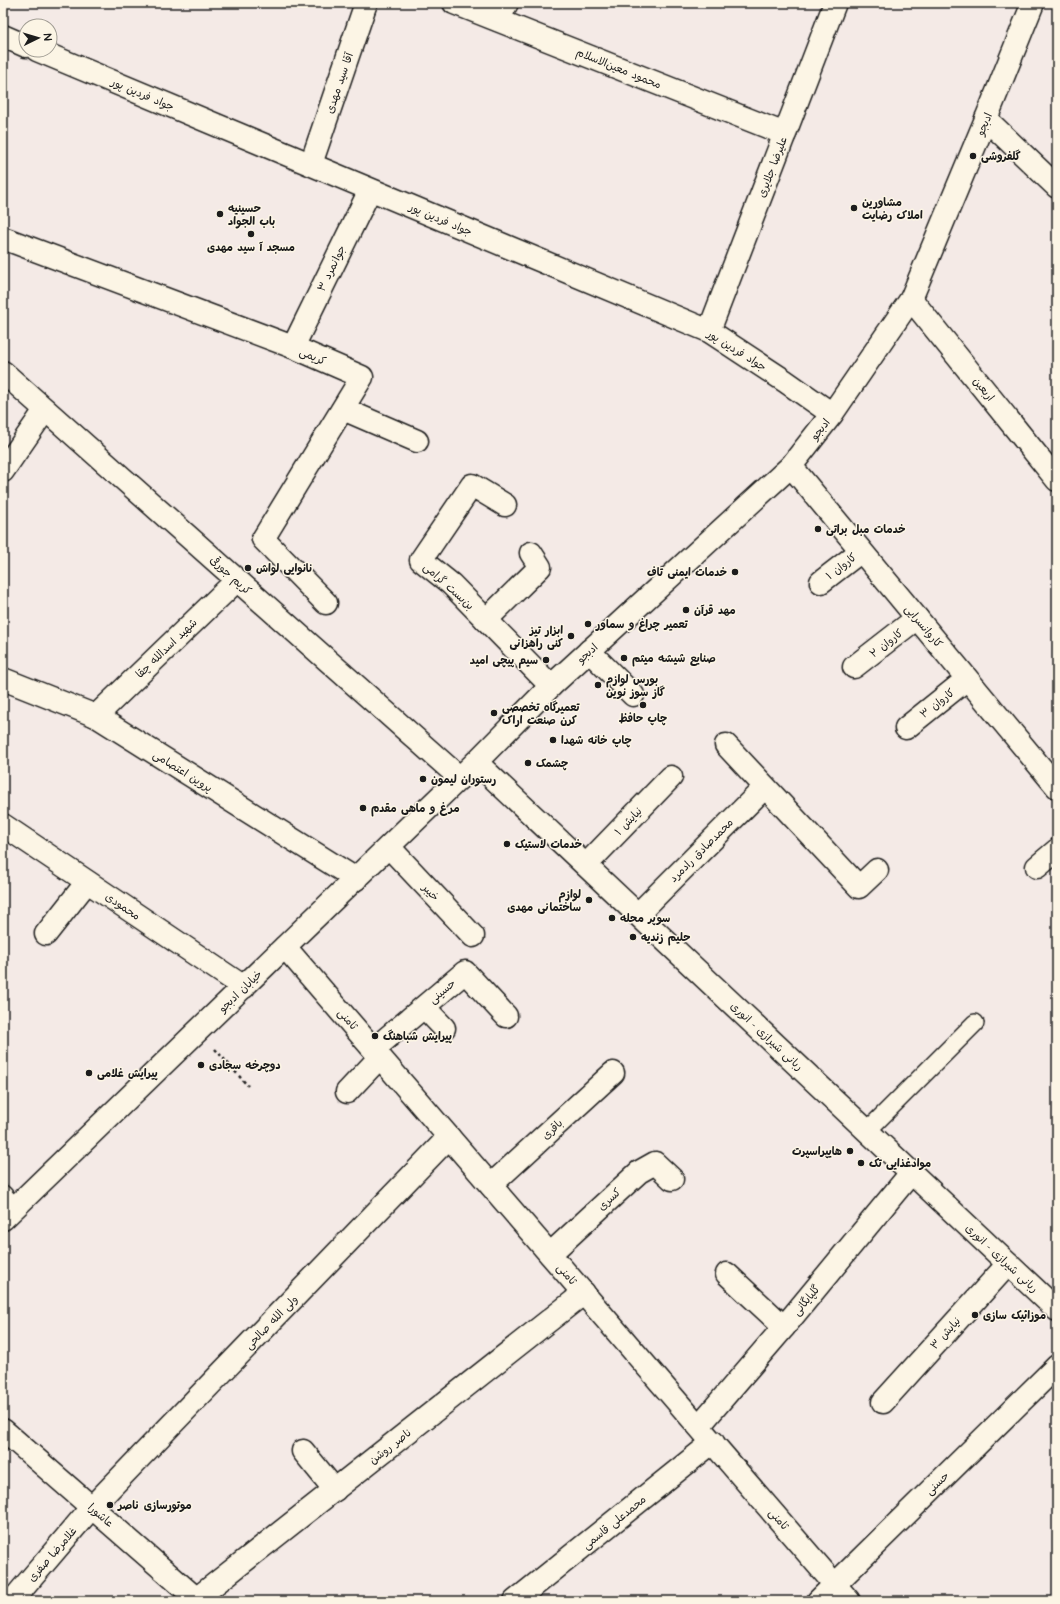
<svg xmlns="http://www.w3.org/2000/svg" width="1060" height="1604" font-family="'Architects Daughter','Playpen Sans Arabic',sans-serif">
  <rect width="100%" height="100%" fill="#f4eae6"/>
  <filter id="ink" filterUnits="userSpaceOnUse"><feTurbulence type="fractalNoise" baseFrequency=".025" numOctaves="2"/><feDisplacementMap in="SourceGraphic" scale="8" xChannelSelector="R" yChannelSelector="G"/><feConvolveMatrix kernelMatrix="1 2 1 2 8 2 1 2 1" color-interpolation-filters="sRGB"/></filter>
  <g filter="url(#ink)">
    <g fill="none" stroke-linecap="round" stroke-linejoin="round">
      <!-- service casing -->
      <g stroke="#1c1c1c" stroke-width="20">
        <g id="service">
          <path d="M867,1131L975,1023"/>
          <path d="M3,1194L15,1208"/>
        </g>
      </g>
      <!-- minor casing -->
      <g stroke="#1c1c1c" stroke-width="25">
        <g id="minor">
          <path d="M454,3L785,134"/>
          <path d="M498,20L507,3"/>
          <path d="M986,119L1057,187"/>
          <path d="M311,164L366,3"/>
          <path d="M3,238L293,347L362,377L263,539L326,603"/>
          <path d="M709,331L835,3"/>
          <path d="M293,347L370,190"/>
          <path d="M3,372L460,778"/>
          <path d="M343,409L417,441"/>
          <path d="M791,466L1057,787"/>
          <path d="M3,471L45,410"/>
          <path d="M505,505L472,485L421,560L451,584L551,686"/>
          <path d="M821,582L861,551"/>
          <path d="M486,620L540,567L531,553"/>
          <path d="M589,651L633,695"/>
          <path d="M854,667L917,618"/>
          <path d="M96,716L237,580"/>
          <path d="M906,728L967,679"/>
          <path d="M726,745L859,887L877,870"/>
          <path d="M3,825L244,987"/>
          <path d="M389,847L473,936"/>
          <path d="M586,865L671,777"/>
          <path d="M1037,867L1057,850"/>
          <path d="M638,914L765,787"/>
          <path d="M46,934L87,882"/>
          <path d="M285,947L849,1601"/>
          <path d="M424,1007L444,1028"/>
          <path d="M374,1049L465,972L506,1016"/>
          <path d="M347,1092L380,1057"/>
          <path d="M491,1185L613,1073"/>
          <path d="M550,1254L639,1172L655,1163L672,1179"/>
          <path d="M727,1274L784,1327"/>
          <path d="M883,1402L1008,1264"/>
          <path d="M699,1426L784,1327L911,1173"/>
          <path d="M303,1451L335,1490"/>
          <path d="M196,1599L584,1293"/>
          <path d="M12,1601L92,1507L449,1137"/>
          <path d="M515,1601L713,1442"/>
          <path d="M818,1601L1057,1366"/>
        </g>
      </g>
      <!-- tertiary casing -->
      <g stroke="#1c1c1c" stroke-width="25">
        <g id="tertiary">
          <path d="M3,36L26,46"/>
          <path d="M37,50L709,331L785,381L832,414"/>
          <path d="M911,299L1057,480"/>
          <path d="M3,679L96,716L356,879"/>
          <path d="M476,762L1057,1310"/>
          <path d="M3,1219L476,762L551,686L791,466L832,414L911,299L986,119L1033,3"/>
          <path d="M3,1430L199,1601"/>
        </g>
      </g>
      <!-- path -->
      <path stroke="#1c1c1c" stroke-width="2.5" stroke-dasharray="3 3" stroke-linecap="butt" d="M215,1049L248,1086"/>
      <!-- service -->
      <use href="#service" stroke="#fcf5e5" stroke-width="17"/>
      <!-- minor -->
      <use href="#minor" stroke="#fcf5e5" stroke-width="22"/>
      <!-- tertiary -->
      <use href="#tertiary" stroke="#fcf5e5" stroke-width="22"/>
    </g>
  </g>
  <!-- markers -->
  <g fill="#1c1c1c" stroke="#fcf5e5" stroke-width="1.5">
    <circle cx="973" cy="156" r="4"/>
    <circle cx="854" cy="208" r="4"/>
    <circle cx="220" cy="214" r="4"/>
    <circle cx="251" cy="234" r="4"/>
    <circle cx="818" cy="529" r="4"/>
    <circle cx="248" cy="568" r="4"/>
    <circle cx="735" cy="572" r="4"/>
    <circle cx="686" cy="610" r="4"/>
    <circle cx="588" cy="624" r="4"/>
    <circle cx="571" cy="636" r="4"/>
    <circle cx="624" cy="658" r="4"/>
    <circle cx="546" cy="660" r="4"/>
    <circle cx="598" cy="685" r="4"/>
    <circle cx="643" cy="705" r="4"/>
    <circle cx="494" cy="713" r="4"/>
    <circle cx="553" cy="740" r="4"/>
    <circle cx="528" cy="763" r="4"/>
    <circle cx="423" cy="779" r="4"/>
    <circle cx="363" cy="808" r="4"/>
    <circle cx="507" cy="844" r="4"/>
    <circle cx="589" cy="900" r="4"/>
    <circle cx="612" cy="918" r="4"/>
    <circle cx="633" cy="937" r="4"/>
    <circle cx="375" cy="1036" r="4"/>
    <circle cx="201" cy="1065" r="4"/>
    <circle cx="89" cy="1073" r="4"/>
    <circle cx="850" cy="1151" r="4"/>
    <circle cx="861" cy="1163" r="4"/>
    <circle cx="975" cy="1315" r="4"/>
    <circle cx="110" cy="1505" r="4"/>
  </g>
  <g text-anchor="middle" stroke-width="3" stroke-linejoin="round" paint-order="stroke">
    <!-- street labels -->
    <g font-size="11" fill="#1c1c1c" stroke="#fcf5e5">
      <text transform="translate(619 68) rotate(22)" y="4">محمود معین‌الاسلام</text>
      <text transform="translate(339 83) rotate(-71)" y="4">آقا سید مهدی</text>
      <text transform="translate(143 94) rotate(23)" y="4">جواد فردین پور</text>
      <text transform="translate(984 124) rotate(-67)" y="4">ادبجو</text>
      <text transform="translate(772 167) rotate(-69)" y="4">علیرضا جلایری</text>
      <text transform="translate(441 219) rotate(23)" y="4">جواد فردین پور</text>
      <text transform="translate(331 268) rotate(-64)" y="4">جوانمرد ۳</text>
      <text transform="translate(737 350) rotate(32)" y="4">جواد فردین پور</text>
      <text transform="translate(313 356) rotate(23)" y="4">کریمی</text>
      <text transform="translate(984 389) rotate(51)" y="4">اربعین</text>
      <text transform="translate(820 429) rotate(-51)" y="4">ادبجو</text>
      <text transform="translate(841 566) rotate(-38)" y="4">کاروان ۱</text>
      <text transform="translate(231 575) rotate(42)" y="4">کریم جورقی</text>
      <text transform="translate(449 586) rotate(42)" y="4">بن‌بست گرامی</text>
      <text transform="translate(924 626) rotate(50)" y="4">کاروانسرایی</text>
      <text transform="translate(886 643) rotate(-38)" y="4">کاروان ۲</text>
      <text transform="translate(166 648) rotate(-44)" y="4">شهید اسدالله چقا</text>
      <text transform="translate(587 653) rotate(-42)" y="4">ادبجو</text>
      <text transform="translate(937 703) rotate(-38)" y="4">کاروان ۳</text>
      <text transform="translate(183 771) rotate(32)" y="4">پروین اعتصامی</text>
      <text transform="translate(628 821) rotate(-46)" y="4">نیایش ۱</text>
      <text transform="translate(701 850) rotate(-45)" y="4">محمدصادق رادمرد</text>
      <text transform="translate(431 892) rotate(47)" y="4">خیبر</text>
      <text transform="translate(123 906) rotate(34)" y="4">محمودی</text>
      <text transform="translate(240 991) rotate(-44)" y="4">خیابان ادبجو</text>
      <text transform="translate(442 991) rotate(-40)" y="4">حسینی</text>
      <text transform="translate(348 1019) rotate(49)" y="4">ثامنی</text>
      <text transform="translate(767 1036) rotate(43)" y="4">ربانی شیرازی - انوری</text>
      <text transform="translate(552 1129) rotate(-43)" y="4">باقری</text>
      <text transform="translate(609 1199) rotate(-43)" y="4">کسری</text>
      <text transform="translate(1002 1258) rotate(43)" y="4">ربانی شیرازی - انوری</text>
      <text transform="translate(567 1274) rotate(49)" y="4">ثامنی</text>
      <text transform="translate(806 1300) rotate(-50)" y="4">گلپایگانی</text>
      <text transform="translate(271 1322) rotate(-46)" y="4">ولی الله صالحی</text>
      <text transform="translate(945 1333) rotate(-48)" y="4">نیایش ۳</text>
      <text transform="translate(390 1446) rotate(-38)" y="4">ناصر روشن</text>
      <text transform="translate(937 1483) rotate(-44)" y="4">حسنی</text>
      <text transform="translate(101 1515) rotate(41)" y="4">عاشورا</text>
      <text transform="translate(779 1519) rotate(49)" y="4">ثامنی</text>
      <text transform="translate(614 1522) rotate(-39)" y="4">محمدعلی قاسمی</text>
      <text transform="translate(52 1554) rotate(-49)" y="4">غلامرضا صفری</text>
    </g>
    <!-- poi labels -->
    <g font-size="11" font-weight="bold" fill="#1c1c1c" stroke="#fcf5e5" text-anchor="start">
      <text x="981" y="160">گلفروشی</text>
      <text x="862" y="206">مشاورین<tspan x="862" dy="13">املاک رضایت</tspan></text>
      <text x="228" y="212">حسینیه<tspan x="228" dy="13">باب الجواد</tspan></text>
      <text x="251" y="251" text-anchor="middle">مسجد آ سید مهدی</text>
      <text x="826" y="533">خدمات مبل براتی</text>
      <text x="256" y="572">نانوایی لواش</text>
      <text x="727" y="576" text-anchor="end">خدمات ایمنی تاف</text>
      <text x="694" y="614">مهد قرآن</text>
      <text x="596" y="628">تعمیر چراغ و سماور</text>
      <text x="563" y="634" text-anchor="end">ابزار تیز<tspan x="563" dy="13">کنی راهزانی</tspan></text>
      <text x="632" y="662">صنایع شیشه میثم</text>
      <text x="538" y="664" text-anchor="end">سیم پیچی امید</text>
      <text x="606" y="683">بورس لوازم<tspan x="606" dy="13">گاز سوز نوین</tspan></text>
      <text x="502" y="711">تعمیرگاه تخصصی<tspan x="502" dy="13">کرن صنعت اراک</tspan></text>
      <text x="643" y="722" text-anchor="middle">چاپ حافظ</text>
      <text x="561" y="744">چاپ خانه شهدا</text>
      <text x="536" y="767">چشمک</text>
      <text x="431" y="783">رستوران لیمون</text>
      <text x="371" y="812">مرغ و ماهی مقدم</text>
      <text x="515" y="848">خدمات لاستیک</text>
      <text x="581" y="898" text-anchor="end">لوازم<tspan x="581" dy="13">ساختمانی مهدی</tspan></text>
      <text x="620" y="922">سوپر محله</text>
      <text x="641" y="941">حلیم زندیه</text>
      <text x="383" y="1040">پیرایش شباهنگ</text>
      <text x="209" y="1069">دوچرخه سجادی</text>
      <text x="97" y="1077">پیرایش غلامی</text>
      <text x="842" y="1155" text-anchor="end">هایپراسپرت</text>
      <text x="869" y="1167">موادغذایی تک</text>
      <text x="983" y="1319">موزائیک سازی</text>
      <text x="118" y="1509">موتورسازی ناصر</text>
    </g>
  </g>
  <!-- margin -->
  <rect width="1060" height="1604" fill="none" stroke="#fcf5e5" stroke-width="16"/>
  <rect x="8" y="8" width="1044" height="1588" fill="none" stroke="#1c1c1c" stroke-width="1.5" filter="url(#ink)"/>
  <!-- north arrow -->
  <g transform="translate(38 38) rotate(85)"><circle r="19" fill="#fcf5e5" stroke="#a29e95"/>
  <path d="M0-3L7 15L0 10L-7 15Z" fill="#1c1c1c"/>
  <text y="-6" font-size="11" font-weight="bold" text-anchor="middle" fill="#1c1c1c">N</text>
  </g>
</svg>
